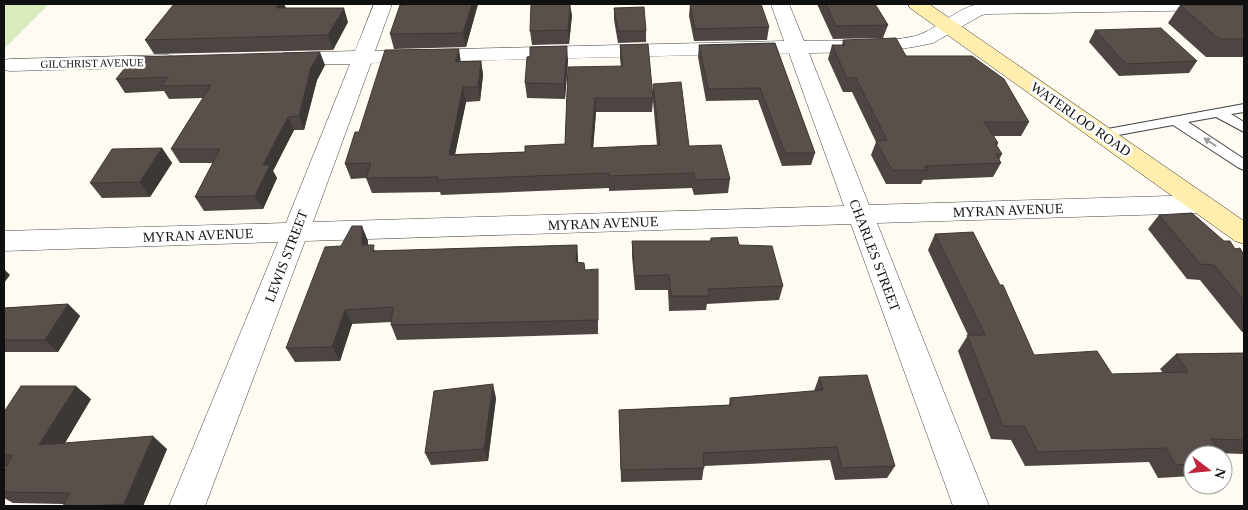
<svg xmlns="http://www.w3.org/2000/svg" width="1248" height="510" font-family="Georgia,serif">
  <rect width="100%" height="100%" fill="#fffbf3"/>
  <!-- green -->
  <path fill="#d9ebbb" d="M4,4H49L4,49Z"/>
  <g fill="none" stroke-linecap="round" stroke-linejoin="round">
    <!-- service casing -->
    <g stroke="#434343" stroke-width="2">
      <path id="service" d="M1244,104V112L1231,114L1244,122V132L1216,117L1188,122L1244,159V170L1239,168L1173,125L1102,138L1097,137L1095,134L1097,131L1102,130Z"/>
    </g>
    <!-- minor casing -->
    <g stroke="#434343" stroke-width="1">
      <g id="minor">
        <path d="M374,4H392L375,51L784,41L771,4H789L804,41C835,40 894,44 921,34C941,26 957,8 979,4H1227L1225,8L1218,10L987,14L982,15L933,43C892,53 850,52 809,53L869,205L1202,195L1211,198L1215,204L1211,210L1202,213L877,223L989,506H953L851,224L305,241L205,506H169L278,242L4,251V231L286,223L350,64L284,65L277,63L274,59L277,55L284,53L355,51ZM789,53L844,206L313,222L371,63Z"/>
        <path d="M168,55L175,57L178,61L175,65L168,67L10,71L4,70V60L10,59Z"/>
      </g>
    </g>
    <!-- secondary casing -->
    <g stroke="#323232" stroke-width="1">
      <path id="secondary" d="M908,4H929L1244,221V244L1235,241L910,8Z"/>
    </g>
    <!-- service -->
    <use href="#service" fill="#fff" fill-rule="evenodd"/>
    <!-- minor -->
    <use href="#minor" fill="#fff" fill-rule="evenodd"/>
    <!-- secondary -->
    <use href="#secondary" fill="#ffeeae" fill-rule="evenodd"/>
  </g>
  <!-- wall -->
  <g fill="#4d4541" fill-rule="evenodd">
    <path d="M284,4L286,8L348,22L333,50L154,54L145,40Z"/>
    <path d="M478,4L466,47L394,49L390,34L404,5Z"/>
    <path d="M690,4L769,27L767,40L694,41L689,16Z"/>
    <path d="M817,4H875L888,25L883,38L833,39Z"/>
    <path d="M1180,5H1244V57H1206L1168,23Z"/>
    <path d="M614,8L646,31V42L618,43L614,20Z"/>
    <path d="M572,15L569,44L532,45L530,31Z"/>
    <path d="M1095,30L1197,61L1189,73L1119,76L1089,42Z"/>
    <path d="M843,40L906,56L1029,122L1021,136H994L998,143L997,146L1002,154L999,160L1001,163L993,177L923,180L921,184H886L871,155L876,142L852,92H843L828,59L832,45H842Z"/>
    <path d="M775,43L815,153L811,165L782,166L758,100L706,101L698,57L699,45Z"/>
    <path d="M620,45L653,95V84L689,146L730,179L728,193L694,195L692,188L609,191V188L441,195L440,192L372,193L366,178L351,179L345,164L359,132L461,61H481L483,75L480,101L466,102L455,154L525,152L565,144L568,67H621L620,59ZM653,101L657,145L593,148L596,112H652Z"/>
    <path d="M530,56L568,60L565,99L527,98L525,83Z"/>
    <path d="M325,65L317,80L304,130H294L273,171L277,178L263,209L204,211L195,197L213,163H180L171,149L203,98L169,99L164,91L125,93L116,79Z"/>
    <path d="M162,148L172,163L150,197L102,198L90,183Z"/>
    <path d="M1159,215L1224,241L1244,255V332H1242L1200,280L1187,279L1148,229Z"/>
    <path d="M935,234L1034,355L1112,374L1163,373L1160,369L1176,354L1244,353V454L1215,453L1213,455H1193V476L1158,478L1149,462L1025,466L1011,440L991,439L958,351L968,335L928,250Z"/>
    <path d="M711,238L739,245L783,286L779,300L707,304L706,310L669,311L668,290H635L632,256V241H710Z"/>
    <path d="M368,241V245L376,251L577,245L578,263L585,270L598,284V334L397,340L391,325L392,322L352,324L340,361L295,362L286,348L341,246Z"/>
    <path d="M68,304L80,316L58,352H4V308Z"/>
    <path d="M819,377L895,466L887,478L835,480L830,460L704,466L702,480L621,482L619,410L729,405L730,398L814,391Z"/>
    <path d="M496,398L488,461L431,465L425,453Z"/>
    <path d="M91,399L65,443L167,449L143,506H63L64,504L13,503L4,498V472L6,467H4V412Z"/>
  </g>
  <!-- shaded-wall -->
  <g fill="#3e3835">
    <path d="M279,4H284L287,12L276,8Z"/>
    <path d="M472,4H478L466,47L463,33Z"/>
    <path d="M570,4L572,15L569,44L568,30Z"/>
    <path d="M344,8L348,22L333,50L328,35Z"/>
    <path d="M567,46L568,60L565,99L564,84Z"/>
    <path d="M459,49L461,63L455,62Z"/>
    <path d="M320,52L325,65L317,80L304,130L299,116L311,67Z"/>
    <path d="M481,61L483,75L480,101L478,87Z"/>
    <path d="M463,87L466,102L452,169L449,155Z"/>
    <path d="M595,98L596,112L592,162L591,148Z"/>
    <path d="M288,117L294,130L273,171L277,178L263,209L255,196L263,165Z"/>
    <path d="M162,148L172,163L150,197L140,182Z"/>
    <path d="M362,226L368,241V260L362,245Z"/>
    <path d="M577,245L578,260L577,277L576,262Z"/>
    <path d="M4,269L10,275L4,283Z"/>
    <path d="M68,304L80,316L58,352L45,340Z"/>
    <path d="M345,310L352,324L340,361L332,347Z"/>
    <path d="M493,384L496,398L488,461L484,449Z"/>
    <path d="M76,386L91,399L56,458L39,445Z"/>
    <path d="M153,436L167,449L143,506H127L124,504Z"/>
  </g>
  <!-- building -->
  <g fill="#59504c" stroke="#3e3835">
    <path d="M174,4H279L276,8H344L328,35L145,40Z"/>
    <path d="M405,4H472L463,33L390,34L400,5H404Z"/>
    <path d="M531,4H570L568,30L530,31Z"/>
    <path d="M690,4H761L769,27L695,29Z"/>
    <path d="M826,4H875L888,25L836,26Z"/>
    <path d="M1180,5H1244V39H1219Z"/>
    <path d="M644,7L646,31H618L614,8Z"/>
    <path d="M1161,28L1197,61L1126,64L1095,30Z"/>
    <path d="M896,38L906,56H972L1004,79L1029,122H984L998,143H995L1002,154H996L1001,163L925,166L927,170H892L876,141L887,140L856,78H847L832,45H845L843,40Z"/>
    <path d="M775,43L815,153H785L760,88L708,89L699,45Z"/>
    <path d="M648,44L653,98H595L591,148L660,145L653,84L681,82L689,146L721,145L730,179L695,180L694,173L609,176V173L437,180L438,177L366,178L371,163L345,164L355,132H359L385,50L459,49L455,62L481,61L478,87H463L449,155L525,152V146L565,144L568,67L623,66L620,45Z"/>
    <path d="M567,46L564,84L525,83L527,57L530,56V47Z"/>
    <path d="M320,52L311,67L299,116L288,117L263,165H270L255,196L195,197L220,149H171L211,85L161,86L168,77L116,79L134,57Z"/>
    <path d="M162,148L140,182L90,183L112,149Z"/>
    <path d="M1192,213L1224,241H1230L1235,249L1240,248L1244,255V301L1214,265L1200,264L1159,215Z"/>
    <path d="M352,226H362V245H374L373,251L577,245L576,262L584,263L585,270L598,269V320L391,325L393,307L345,310L332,347L286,348L325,247L341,246Z"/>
    <path d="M973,232L1000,285H1003L1034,355L1097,351L1112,374L1188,372L1176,354L1244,353V440L1211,439L1219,451L1207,452L1210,455H1193V464L1176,465L1166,448L1038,452L1024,426H1003L967,335H985L935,234Z"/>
    <path d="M737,237L739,245L772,246L783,286L708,289L709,296H671L669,275L635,276L632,241H711V238Z"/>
    <path d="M68,304L45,340H4V308Z"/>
    <path d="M867,375L895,466L842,468L837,447L703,453L704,468L621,470L619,410L731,405L730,398L823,390L819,377Z"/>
    <path d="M493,384L484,449L425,453L434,391Z"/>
    <path d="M21,386H76L39,445L153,436L124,504L89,506H63L70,493L4,492V472L12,455H4V412Z"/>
  </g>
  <!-- one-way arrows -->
  <defs><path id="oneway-solid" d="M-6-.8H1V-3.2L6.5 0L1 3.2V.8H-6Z" transform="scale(1.25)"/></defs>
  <use fill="#9f9f9f" href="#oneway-solid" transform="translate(1210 142) rotate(-147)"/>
  <g text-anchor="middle" stroke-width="5" stroke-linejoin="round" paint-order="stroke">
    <!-- far-street labels -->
    <g font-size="11" fill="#101010" stroke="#fff">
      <text transform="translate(92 63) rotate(-1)" y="4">GILCHRIST AVENUE</text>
    </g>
    <!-- street labels -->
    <g font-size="14" fill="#101010" stroke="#fff">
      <text transform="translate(1081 119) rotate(35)" y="5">WATERLOO ROAD</text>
      <text transform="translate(1008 210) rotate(-2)" y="5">MYRAN AVENUE</text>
      <text transform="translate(603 223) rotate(-2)" y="5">MYRAN AVENUE</text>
      <text transform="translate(198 235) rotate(-2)" y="5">MYRAN AVENUE</text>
      <text transform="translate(875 255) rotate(69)" y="5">CHARLES STREET</text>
      <text transform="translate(286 256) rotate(-69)" y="5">LEWIS STREET</text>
    </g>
  </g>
  <!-- border -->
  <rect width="1248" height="510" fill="none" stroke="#101010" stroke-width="10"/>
  <!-- north arrow -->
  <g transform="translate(1208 470) rotate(106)"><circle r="24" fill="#ffffff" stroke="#9f9f9f"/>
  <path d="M0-4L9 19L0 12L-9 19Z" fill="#c3253c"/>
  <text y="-8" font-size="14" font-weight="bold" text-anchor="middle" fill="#101010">N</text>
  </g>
</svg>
